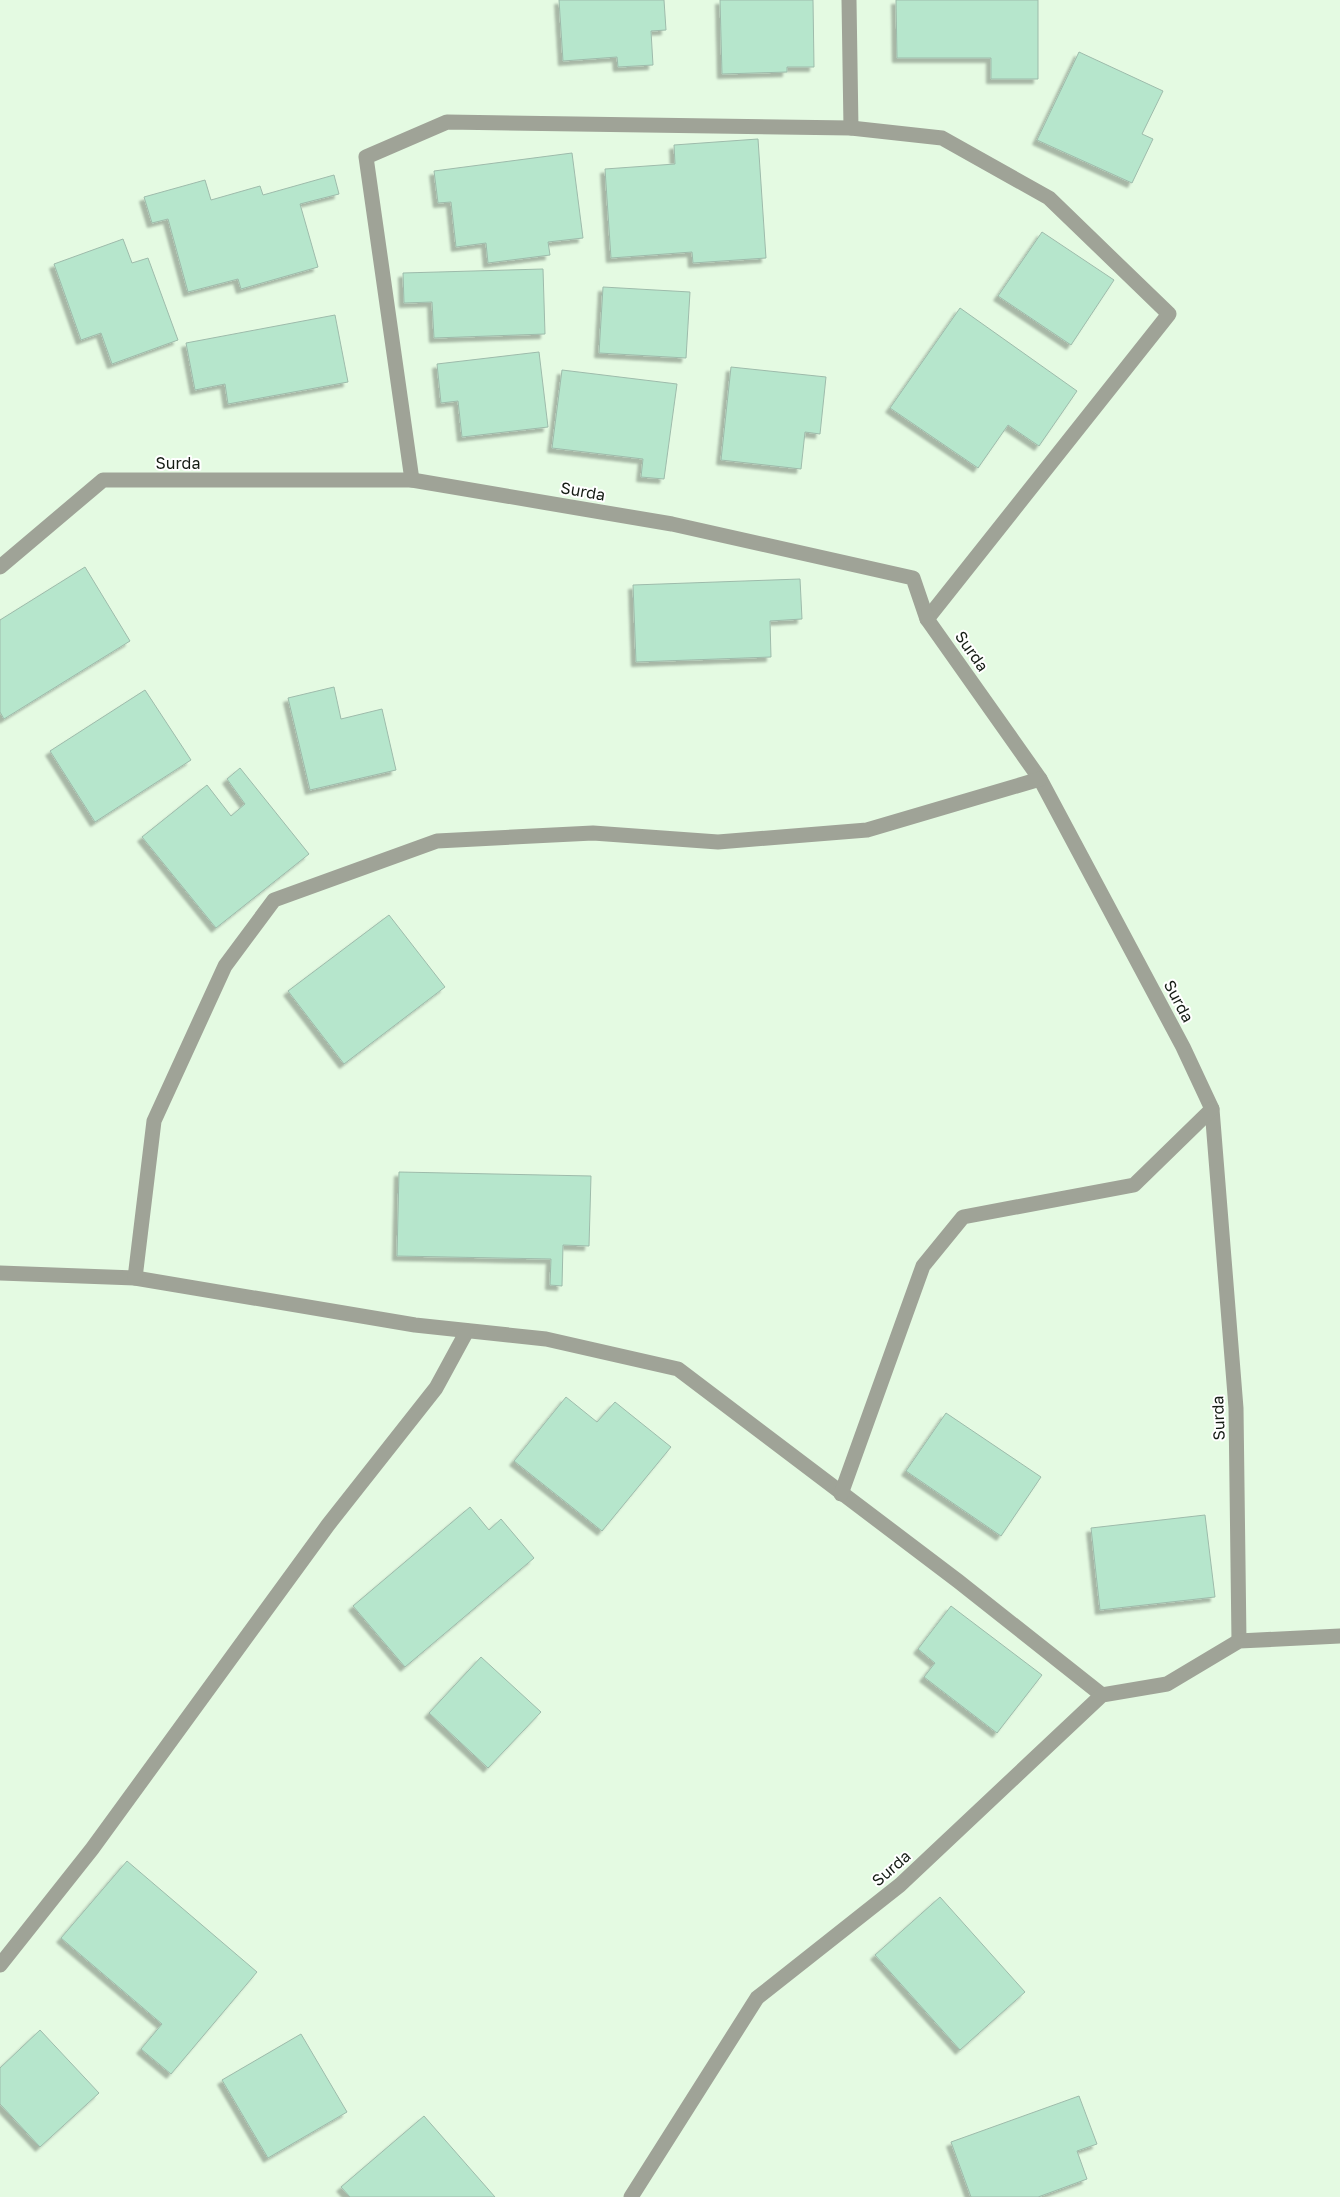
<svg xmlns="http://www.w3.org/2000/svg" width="1340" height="2197" font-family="'Golos Text',sans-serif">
  <defs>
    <filter id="shadow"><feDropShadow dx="-4.5" dy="4.5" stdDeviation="1" flood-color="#0004"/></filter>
  </defs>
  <rect width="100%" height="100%" fill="#e4fae2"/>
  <!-- building -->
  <g fill="#b6e6cc" stroke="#9ebbab" filter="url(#shadow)">
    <path d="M559,0H664L666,30L651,31L653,65L618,67L617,57L563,61Z"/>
    <path d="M720,0H813L814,67H787V72L722,74Z"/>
    <path d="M896,0H1038V79H991V58H897Z"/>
    <path d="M1079,52L1163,91L1142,134L1153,139L1132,183L1037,140Z"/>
    <path d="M758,139L766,258L693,263L692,252L611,258L605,169L675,164L674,145Z"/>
    <path d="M572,153L583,238L548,242L550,255L488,263L486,243L456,247L451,202L438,203L434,171Z"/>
    <path d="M334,175L339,194L300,204L318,267L241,289L238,279L188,292L168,219L152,223L144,197L205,180L211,200L260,186L263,195Z"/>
    <path d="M1042,232L1114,280L1071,345L998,296Z"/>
    <path d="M123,239L132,263L148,258L178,340L112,364L101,333L81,340L54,264Z"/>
    <path d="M543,269L545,334L434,338L432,302L404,303L403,273Z"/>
    <path d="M603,287L690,292L686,358L599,353Z"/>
    <path d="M960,308L1077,391L1039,446L1008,425L978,468L890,408Z"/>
    <path d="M335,315L348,382L228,404L225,384L195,390L186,343Z"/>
    <path d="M539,352L548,427L462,437L458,401L441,403L437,364Z"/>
    <path d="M731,367L826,377L820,434L805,432L801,469L721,460Z"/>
    <path d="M562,370L677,384L664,479L641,477L643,459L552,448Z"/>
    <path d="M85,567L130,641L4,719L0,712V620Z"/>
    <path d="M800,579L802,619L770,621L771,657L636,662L633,585Z"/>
    <path d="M334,687L341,719L382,709L396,770L310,790L288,698Z"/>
    <path d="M145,690L191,760L95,822L50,751Z"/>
    <path d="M240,768L309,854L216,928L142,837L207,785L231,816L245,804L227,779Z"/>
    <path d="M389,915L445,987L344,1064L288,991Z"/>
    <path d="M399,1172L591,1176L589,1246L563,1245L562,1286L550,1285L551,1259L397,1256Z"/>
    <path d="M566,1397L597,1422L615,1402L671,1447L602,1531L514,1461Z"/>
    <path d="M946,1413L1041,1477L1001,1536L906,1471Z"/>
    <path d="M470,1507L489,1530L501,1519L534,1558L405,1667L353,1606Z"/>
    <path d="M1205,1515L1215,1597L1100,1610L1091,1528Z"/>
    <path d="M951,1606L1042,1675L997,1733L924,1677L935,1663L918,1649Z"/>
    <path d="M481,1657L541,1712L488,1768L429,1713Z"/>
    <path d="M127,1861L257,1972L171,2074L141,2049L162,2024L61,1938Z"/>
    <path d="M940,1897L1025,1992L960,2050L875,1955Z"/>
    <path d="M40,2030L99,2093L40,2147L0,2104V2068Z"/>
    <path d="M301,2034L347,2112L268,2158L222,2080Z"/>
    <path d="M1079,2096L1097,2144L1077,2151L1087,2179L1038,2197H971L951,2142Z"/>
    <path d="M424,2116L495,2197H350L341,2187Z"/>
  </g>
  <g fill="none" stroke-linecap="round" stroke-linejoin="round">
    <!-- street -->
    <g stroke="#9fa397" stroke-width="15">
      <path d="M849,0L851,128"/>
      <path d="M412,480L366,157L447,122L851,128L942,138L1049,198L1169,314L927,619"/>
      <path d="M0,567L103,480H412L672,524L913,578L927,619L1040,779L1183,1047L1212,1109L1236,1408L1239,1641"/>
      <path d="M0,1273L135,1278L415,1325L546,1339L678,1369L958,1581L1102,1695"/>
      <path d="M135,1278L154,1121L225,966L274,900L437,841L593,833L718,842L867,830L1040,779"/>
      <path d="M841,1494L923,1266L963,1217L1134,1185L1212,1109"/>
      <path d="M0,1965L92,1849L328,1525L436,1388L467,1331"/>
      <path d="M631,2197L757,1998L900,1885L1102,1695L1167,1684L1239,1641L1340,1636"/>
    </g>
  </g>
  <g text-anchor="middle" stroke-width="4" stroke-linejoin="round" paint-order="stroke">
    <!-- street labels -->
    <g font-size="16" fill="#151c14" stroke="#fff">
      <text x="178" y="469">Surda</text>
      <text transform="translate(583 491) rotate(10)" y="6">Surda</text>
      <text transform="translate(972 651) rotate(55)" y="6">Surda</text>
      <text transform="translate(1179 1001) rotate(62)" y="6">Surda</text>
      <text transform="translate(1218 1418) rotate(-92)" y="6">Surda</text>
      <text transform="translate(891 1868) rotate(-41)" y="6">Surda</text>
    </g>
  </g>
</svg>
